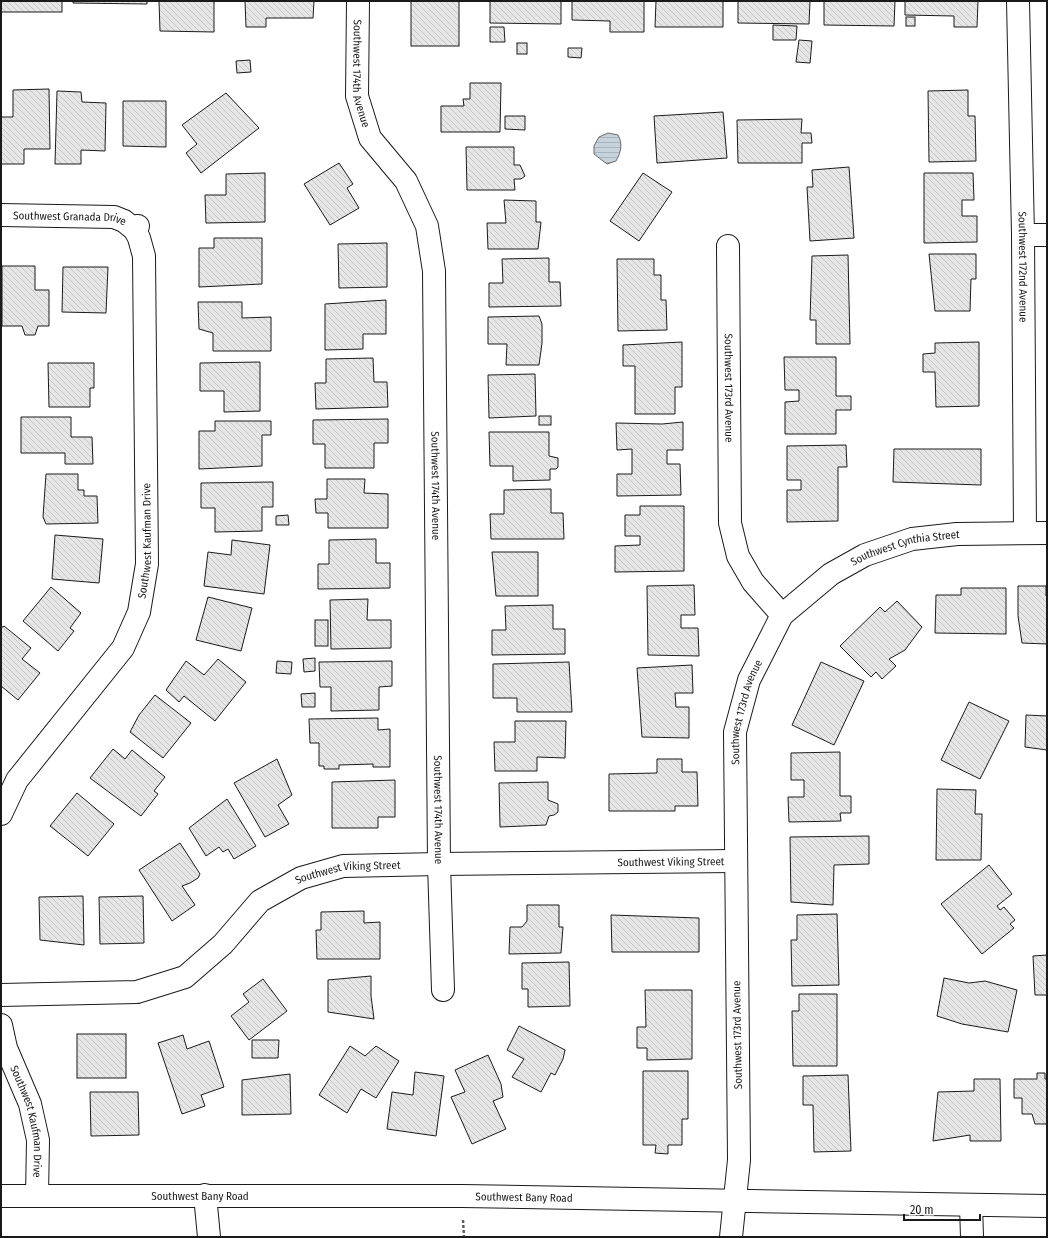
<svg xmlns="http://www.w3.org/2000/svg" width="1048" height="1238" font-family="'Fira Sans Condensed',sans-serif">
  <defs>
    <pattern id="water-rules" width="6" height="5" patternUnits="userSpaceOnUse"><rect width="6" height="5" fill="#c6d2dc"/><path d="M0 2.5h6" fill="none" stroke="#aab4bc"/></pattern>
    <pattern id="building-back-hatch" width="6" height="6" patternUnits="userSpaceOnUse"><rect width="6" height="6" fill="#e6e6e6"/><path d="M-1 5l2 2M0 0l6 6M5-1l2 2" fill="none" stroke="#c5c5c5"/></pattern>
  </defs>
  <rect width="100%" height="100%" fill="#fff"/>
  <!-- water -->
  <path fill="url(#water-rules)" stroke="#6a6a6a" d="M608,133L618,135C623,144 621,152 616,161L607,164L594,154V146L599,137Z"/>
  <!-- building -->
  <g fill="url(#building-back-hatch)" stroke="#1a1a1a">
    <rect x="1" y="1" width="61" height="11"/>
    <path d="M73,1H147V4L73,3Z"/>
    <path d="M159,1H214V32L160,31Z"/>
    <path d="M245,1H314L313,18H266V27H246Z"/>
    <rect x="411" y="1" width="48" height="45"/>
    <path d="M490,1H561V24L490,23Z"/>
    <path d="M572,1H644V32H610V21L572,20Z"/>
    <path d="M656,1H723V27H655Z"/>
    <path d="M738,1H810L809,24L738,23Z"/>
    <path d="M824,1H895L894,26L824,25Z"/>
    <path d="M905,1H978L977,27H954V16L905,15Z"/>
    <rect x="906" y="17" width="9" height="9"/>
    <path d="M773,25L797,26L796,40H773Z"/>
    <path d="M490,27H504L505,42H490Z"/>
    <path d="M799,40L812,41L810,63L796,62Z"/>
    <rect x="517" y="43" width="10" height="11"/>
    <path d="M568,48H582L581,58L568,57Z"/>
    <path d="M250,60L251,72L237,73L236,61Z"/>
    <path d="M470,83H501L500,132H441V106H464L463,99H470Z"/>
    <path d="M49,89L50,149H24V164H1V117H13V90Z"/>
    <path d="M968,90V116H975L976,161L929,162L928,91Z"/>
    <path d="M57,91L81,92L82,102L106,103L105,151L81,150V164H55Z"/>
    <path d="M226,93L259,128L201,173L186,153L197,144L182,125Z"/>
    <path d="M123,101H166V147L123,146Z"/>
    <path d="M723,112L727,158L657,163L654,116Z"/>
    <path d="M505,116H525V130L505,129Z"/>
    <path d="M802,119L801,133H811L812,143H802V163H738L737,120Z"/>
    <path d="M466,147H514V165H520L525,176L521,179H514L515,190H467Z"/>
    <path d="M339,163L353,184L347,188L359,208L330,225L304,184Z"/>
    <path d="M849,167L854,238L810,241L807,187H813L812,170Z"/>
    <path d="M265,173V222L206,223L205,195H226V174Z"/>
    <path d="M643,173L672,192L639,241L610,221Z"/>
    <path d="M924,173H973L974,200H962V216H977V242L924,243Z"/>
    <path d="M504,200L536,201V222H541L538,249H488L487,223H506Z"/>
    <path d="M214,238H262V284L199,287V248H214Z"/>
    <path d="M387,243V287L339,288L338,244Z"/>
    <path d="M929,254H976V279H971L970,311H935Z"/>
    <path d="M848,255L850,344H816V320H810L812,256Z"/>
    <path d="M549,258V282H560L561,306L489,307V283H503L502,259Z"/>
    <path d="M617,259H654V275H661V300H666L667,330L618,331Z"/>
    <path d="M2,266H35V290H49V326H38L35,335H25L22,326H2Z"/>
    <path d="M63,267H108L106,313L62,312Z"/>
    <path d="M386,300V334H363V349L325,350V304Z"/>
    <path d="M198,302H242V318L271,317V351H213V333L199,329Z"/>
    <path d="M539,316L542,324V343L539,365H506L507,344H488V317Z"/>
    <path d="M682,342V387H675V414H635V366H623V345Z"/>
    <path d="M979,342V406L936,407L935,372H923V354L935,353V343Z"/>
    <path d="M784,357H836V396H851V410H836V434H785V402L799,401V390H785Z"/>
    <path d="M373,358L374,382H387L388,407L316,409L315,383H326V359Z"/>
    <path d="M260,362V411L224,412V391H200V363Z"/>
    <path d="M48,363H94V388H90V407H49Z"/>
    <path d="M535,374L536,416L489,418L488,375Z"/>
    <rect x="539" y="416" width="12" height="9"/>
    <path d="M21,417H71V437H92L93,464H65V453H21Z"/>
    <path d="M388,419V443H374V468H325V444H313V420Z"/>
    <path d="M215,421H271V435H262V466L199,469V431H215Z"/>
    <path d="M683,422V450H667V464H680L681,495L617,496V474H632V449L617,450L616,423L662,424Z"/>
    <path d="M489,432H549V456L558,458V467L556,469H550V480L513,481V466H490Z"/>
    <path d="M846,445L847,467H838V521L787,522V490H801V480H787V446Z"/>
    <path d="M894,449H981V485L893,482Z"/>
    <path d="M46,474H78V490H84V496H97L98,523L46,524L43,517Z"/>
    <path d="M327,479H365L364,493L388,494V528H328V513H316L315,499H327Z"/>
    <path d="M273,482V507H262V531L215,532V508H201V483Z"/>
    <path d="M551,489V513H563L564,539H491L490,514H504V490Z"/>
    <path d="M640,506H684V571L615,572V546L640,545V536H625V515H640Z"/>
    <path d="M288,515L289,525H276V516Z"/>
    <path d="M55,535L103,539L99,583L52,579Z"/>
    <path d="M376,539V563H390V588L318,589V564H329V540Z"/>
    <path d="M232,540L270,545L264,594L204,586L208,552L231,555Z"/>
    <path d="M492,552H538V596H496Z"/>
    <path d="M694,585L695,615H681V628H698L699,656L648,655L647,586Z"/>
    <path d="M1018,586H1046V596H1047V644L1022,643L1018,616Z"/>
    <path d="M51,587L81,613L70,628L74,631L58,651L23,621Z"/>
    <path d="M961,588H1006V634L935,633L936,595H961Z"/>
    <path d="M208,597L252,608L241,651L196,640Z"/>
    <path d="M368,599L367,620H391V648L331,649L330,600Z"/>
    <path d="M897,601L922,627L905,650L889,659L896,666L882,679L876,672L871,677L840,646L880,607L885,612Z"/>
    <path d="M553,605V629H565V654L492,655V630H506L505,606Z"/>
    <rect x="315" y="620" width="13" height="26"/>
    <path d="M4,626L31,648L22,659L40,673L18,700L1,686V628Z"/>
    <path d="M315,658V671L304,672L303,659Z"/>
    <path d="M218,659L246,682L215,721L184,696L179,702L166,690L186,661L204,675Z"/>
    <path d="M277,661L292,662L291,674L276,673Z"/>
    <path d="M392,661V686L379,687V710L331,711V687H320L319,662Z"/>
    <path d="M569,662L572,712H517V698H493V664Z"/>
    <path d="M821,662L864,681L834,745L792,725Z"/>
    <path d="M692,665L693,693H675L676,707H689V738L642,737L637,668Z"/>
    <path d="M315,693V707H302L301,694Z"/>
    <path d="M155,695L191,723L163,758L130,732L139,715Z"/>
    <path d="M969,702L1009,721L980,779L941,760Z"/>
    <path d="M1026,715L1047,716V750L1025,747Z"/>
    <path d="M378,718V730L390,729V767H373V764L339,765V769H324V766H319V743H310L309,719Z"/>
    <path d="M515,721H566L565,758L537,757V771H495L494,742H515Z"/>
    <path d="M113,749L125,759L132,750L165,777L154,791L158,794L141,816L90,778Z"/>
    <path d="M840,752V796H851V813H840L841,821L789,822L788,797H804V780H791V753Z"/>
    <path d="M277,759L292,795L278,805L289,824L265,837L234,783Z"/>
    <path d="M657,759H682V772H697L698,806H675V811H609V774L657,773Z"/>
    <path d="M395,780V817H378V828H332V782Z"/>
    <path d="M548,782V800L558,804V812L554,815L549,816L546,825L500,827L499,783Z"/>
    <path d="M937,789L976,790L975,814H982L981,860H936Z"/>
    <path d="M77,793L114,824L88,856L50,826Z"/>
    <path d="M227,799L256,846L234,859L228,849L223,852L219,847L206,856L189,828Z"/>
    <path d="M869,836V864L834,865L833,905L791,902L790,837Z"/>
    <path d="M180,843L200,874L198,878L190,883L182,886L195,905L172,921L139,870Z"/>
    <path d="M989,865L1012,894L997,906L1000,910L1004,907L1015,920L1010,924L1014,928L982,954L941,904Z"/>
    <path d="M83,896L84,945L40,940L39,897Z"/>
    <path d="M143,896L144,943L100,944L99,897Z"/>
    <path d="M527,905H559V927H563L561,953L509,954L510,927H522L527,921Z"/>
    <path d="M364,911V923L380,922V959H317L316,930H321V912Z"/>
    <path d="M837,914L839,985L792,986L791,940H797V915Z"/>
    <path d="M611,915L699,918V952H612Z"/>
    <path d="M1047,955V995H1035L1033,956Z"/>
    <path d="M569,962L570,1006L528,1007V989H522V963Z"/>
    <path d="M371,976V996L374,1019L328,1012V980Z"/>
    <path d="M944,978L969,983L985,981L1017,990L1008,1032L962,1024L937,1016Z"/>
    <path d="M263,979L287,1011L249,1040L231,1016L249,1002L243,994Z"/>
    <path d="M645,990H692V1059L647,1060V1048H637V1027H646Z"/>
    <path d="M799,994H837V1066H793L792,1011H799Z"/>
    <path d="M519,1026L565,1050L563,1059L555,1075L551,1073L541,1092L512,1077L524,1059L507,1050Z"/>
    <rect x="77" y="1034" width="49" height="44"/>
    <path d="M183,1035L187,1049L209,1041L224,1087L201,1095L205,1106L182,1114L158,1043Z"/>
    <path d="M252,1040H279L278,1058H252Z"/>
    <path d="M350,1046L365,1056L376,1046L399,1061L376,1098L361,1089L347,1113L319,1095Z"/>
    <path d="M488,1055L501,1084L503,1097L493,1101L506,1129L472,1144L451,1097L465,1092L455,1070Z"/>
    <path d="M643,1071H688V1119H682V1145H668V1154L655,1153L656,1145H643Z"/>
    <path d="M415,1072L444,1076L436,1136L387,1129L392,1092L413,1095Z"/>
    <path d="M1037,1073H1045V1079H1047V1124H1035L1032,1114H1022V1098H1014V1079H1037Z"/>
    <path d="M290,1074L291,1114L242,1115V1080Z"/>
    <path d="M848,1075L851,1151L814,1152L813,1105H803V1076Z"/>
    <path d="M974,1079H1000L1001,1141H970V1135L933,1141L938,1092L974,1091Z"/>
    <path d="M90,1092H138L139,1135L91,1136Z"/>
  </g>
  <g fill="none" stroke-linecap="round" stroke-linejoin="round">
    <!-- minor casing -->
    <g stroke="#1a1a1a" stroke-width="24">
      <g id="minor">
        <path id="s1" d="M358,1L357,96L370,138L406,181L427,226L434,271L439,864L443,990"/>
        <path id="s2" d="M1018,1L1023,235L1025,533"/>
        <path id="s3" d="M1,215L114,217L124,221L135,230"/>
        <path d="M1023,235H1047"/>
        <path id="s4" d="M728,246L730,523L738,556L753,582L782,615"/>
        <path id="s5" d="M1,814L17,780L123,648L139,612L147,564L144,256L139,238L135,230L138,226"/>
        <path id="s6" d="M1,995L137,992L185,977L223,944L260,901L301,878L343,866L439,864L736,861"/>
        <path id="s7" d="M1,1025L6,1048L30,1104L38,1140L37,1196"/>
        <path d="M205,1195L209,1237"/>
        <path d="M971,1205L972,1237"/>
        <path id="s8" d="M731,1237L739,1160L735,732L749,680L782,615L831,574L865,555L912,539L957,534L1047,533"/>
      </g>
    </g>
    <!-- tertiary casing -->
    <g stroke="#1a1a1a" stroke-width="24">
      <g id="tertiary">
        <path id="s9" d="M1,1196H462L1047,1206"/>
      </g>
    </g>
    <!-- path -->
    <path stroke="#5f5f5f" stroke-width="2.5" stroke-dasharray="3 2" stroke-linecap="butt" d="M463,1220L464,1237"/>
    <!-- minor -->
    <use href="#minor" stroke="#fff" stroke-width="22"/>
    <!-- tertiary -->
    <use href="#tertiary" stroke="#fff" stroke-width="22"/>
  </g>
  <g text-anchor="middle" stroke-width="3" stroke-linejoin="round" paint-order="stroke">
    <!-- street labels -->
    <g font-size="11" fill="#1a1a1a" stroke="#fff">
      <text dy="4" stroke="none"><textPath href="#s1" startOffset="73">Southwest 174th Avenue</textPath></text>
      <text dy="4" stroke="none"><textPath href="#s3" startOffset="69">Southwest Granada Drive</textPath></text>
      <text dy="4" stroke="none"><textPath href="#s2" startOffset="266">Southwest 172nd Avenue</textPath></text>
      <text dy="4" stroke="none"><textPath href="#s4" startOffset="142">Southwest 173rd Avenue</textPath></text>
      <text dy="4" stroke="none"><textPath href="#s1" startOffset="505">Southwest 174th Avenue</textPath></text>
      <text dy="4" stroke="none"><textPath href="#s5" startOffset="318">Southwest Kaufman Drive</textPath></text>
      <text dy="4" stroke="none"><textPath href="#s8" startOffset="776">Southwest Cynthia Street</textPath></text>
      <text dy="4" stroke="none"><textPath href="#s8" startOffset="527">Southwest 173rd Avenue</textPath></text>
      <text dy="4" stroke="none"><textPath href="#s1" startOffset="829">Southwest 174th Avenue</textPath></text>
      <text dy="4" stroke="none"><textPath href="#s6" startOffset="712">Southwest Viking Street</textPath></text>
      <text dy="4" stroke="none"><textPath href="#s6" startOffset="388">Southwest Viking Street</textPath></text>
      <text transform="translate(737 1035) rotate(-91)" y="4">Southwest 173rd Avenue</text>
      <text dy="4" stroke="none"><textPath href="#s7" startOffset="101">Southwest Kaufman Drive</textPath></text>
      <text dy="4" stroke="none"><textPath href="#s9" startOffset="199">Southwest Bany Road</textPath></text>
      <text dy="4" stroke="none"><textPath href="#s9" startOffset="523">Southwest Bany Road</textPath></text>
    </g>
  </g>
  <!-- border -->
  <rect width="1048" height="1238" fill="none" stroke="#1a1a1a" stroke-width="4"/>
  <!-- scale -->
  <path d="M904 1214v6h76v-6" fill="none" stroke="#1a1a1a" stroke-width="2"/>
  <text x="910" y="1214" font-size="12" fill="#1a1a1a" stroke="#ffffff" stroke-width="3" paint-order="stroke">20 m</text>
</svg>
